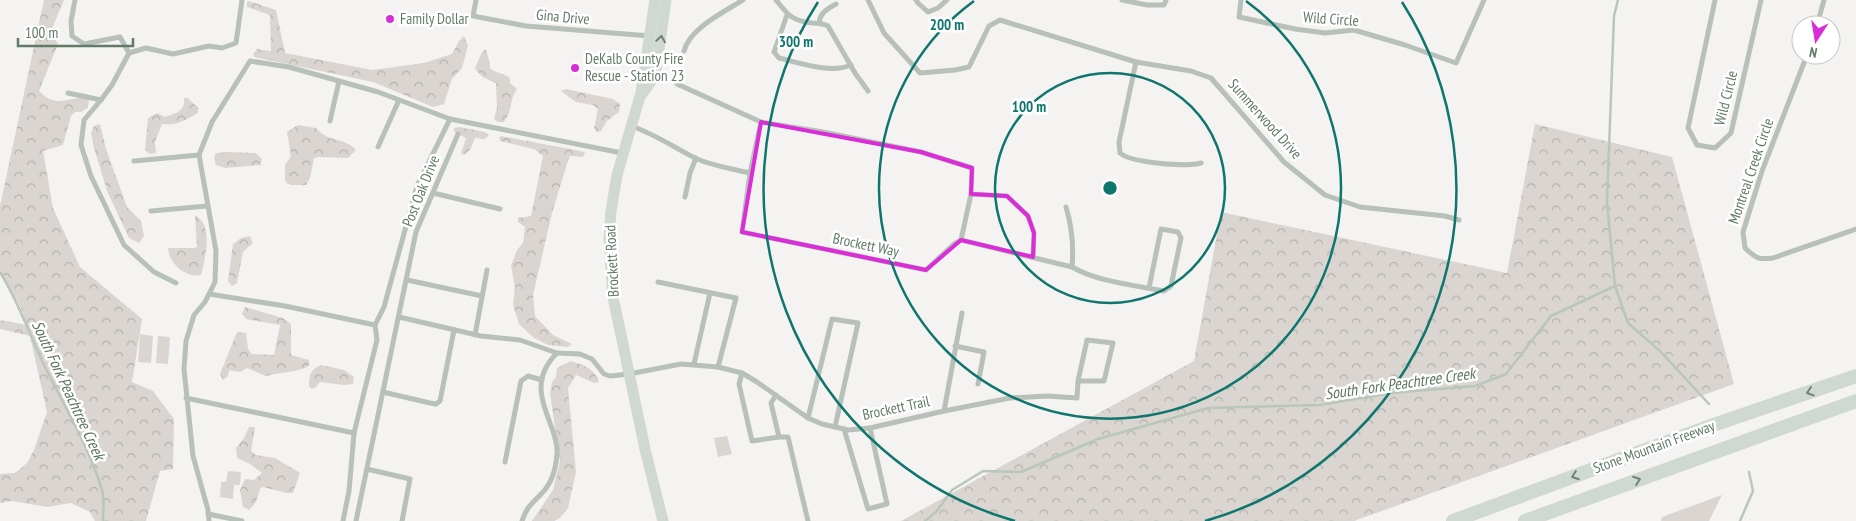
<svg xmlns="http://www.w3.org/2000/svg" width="1856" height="521" font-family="'PT Sans Narrow',sans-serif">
  <defs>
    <pattern id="forest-crowns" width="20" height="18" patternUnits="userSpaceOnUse" patternTransform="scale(1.25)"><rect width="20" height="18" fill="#dad5d1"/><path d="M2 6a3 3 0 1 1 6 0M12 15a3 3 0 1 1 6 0" fill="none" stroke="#b4b2ad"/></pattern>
  </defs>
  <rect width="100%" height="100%" fill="#f5f2f2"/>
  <!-- forest -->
  <g fill="url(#forest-crowns)">
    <path d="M44,0H64L51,31L58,44L39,91C59,111 68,94 89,99L88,108L81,112H75L71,116L63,145L43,151L53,208L80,267L142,319L132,382L153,391L174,419L173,469L160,471L146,521H95L90,512L71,503L47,507L12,501L0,503V474L15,473L27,463L34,450L47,412L30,336L0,329V320L27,325L22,310L0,270V206Z"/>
    <path d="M249,1L276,10L285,53L372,70L424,63L452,54L459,41L464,36L468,46L462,68L452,79L444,104L433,107L373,82L254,57L253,54L257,49L271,51L270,15L247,7V2Z"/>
    <path d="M486,49L490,64V68C495,73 503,73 510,78V83L517,89C509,100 513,110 504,122H498L494,119L497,108L496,83C488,80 479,76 475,68L482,52Z"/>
    <path d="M566,89L613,99L620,104L619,112L607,121L601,131L597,132L594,128L598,109L593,105L576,102L561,91Z"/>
    <path d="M184,98H188L198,108V113C186,120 176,126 162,124L155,142L156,153L150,154L145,150L148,118L157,113L165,117C176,113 185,112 184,98Z"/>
    <path d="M100,124L106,149L127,207L141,221L144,236L139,243L129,238L107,191L94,148L91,133L94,126Z"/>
    <path d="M1535,124L1672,157L1734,384L1354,521H901L1194,361L1221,212L1507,273Z"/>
    <path d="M298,125L316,128C330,144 343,136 356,150L348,158L319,157L314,158L310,178L306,185H291L286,183L285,179V165L291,156L287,132Z"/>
    <path d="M459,127L485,132L489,135L485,139L475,138L470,150L464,155L461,153L466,138L454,132V128Z"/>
    <path d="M501,136L585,152L583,157L570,156L567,164L552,213L533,295L535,316L553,335L572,344L568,347L548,345L534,338L519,324L513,305L515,287L511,266L517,250L523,243L525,227L518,222V218L531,216L543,156L534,149L500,141L499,137Z"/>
    <path d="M227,152L256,153L262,159L260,165L225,168L216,165L214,158L216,153Z"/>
    <path d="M195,215C214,225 205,259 201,275C186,278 169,264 168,248H194L197,247Z"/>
    <path d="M250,236L253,243L243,252L237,283L232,286L228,281L233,244L241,238Z"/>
    <path d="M245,307L283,318L291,324V355L309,360V366C296,373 280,372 266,376L247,368L240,372L229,370L228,376L223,380L220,374L237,332L246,333L248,349L252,354L274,355L280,325L246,319L242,314Z"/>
    <path d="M571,361C583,365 595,368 599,382L594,383L576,375L568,388L576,472L568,508L560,518L554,521H532L553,490L560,461L550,393L552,382L556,377L557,368Z"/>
    <path d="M321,365L344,370L354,377L353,384L344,385L320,382L316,387L312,389L309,386C309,375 310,370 321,365Z"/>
    <path d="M249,427H255L251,451L256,455L275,458L300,473L293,493H286L263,487L260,489L256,502L249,510L243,507L240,490L245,479L254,480L262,473L250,464L237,458L236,448L244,438Z"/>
  </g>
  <!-- green -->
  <g fill="#dad5d1">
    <path d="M140,334L153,336L151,363L138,362Z"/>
    <path d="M158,336L170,337L168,364L156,363Z"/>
    <path d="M727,436L732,454L718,457L714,438Z"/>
    <path d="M228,471L241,472L240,485H234L233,499L220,497L221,482H226Z"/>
    <path d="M1722,495L1709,521H1661L1662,517Z"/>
  </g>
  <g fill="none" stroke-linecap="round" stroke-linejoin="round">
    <!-- stream -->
    <g stroke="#b8c7b9" stroke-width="2.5">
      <path d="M1618,0L1614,16L1607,202L1615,286L1628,323L1660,351L1709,404"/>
      <path d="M0,272C19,303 29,333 44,365C64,406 89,446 102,490C105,500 103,512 103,521"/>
      <path d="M925,521L936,512L952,490L983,471L1021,472L1098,439L1208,408L1320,405L1391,393L1475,386L1506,374L1551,316L1615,286"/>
      <path d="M1740,521L1753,491L1749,472"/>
    </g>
    <!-- street -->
    <g stroke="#b7c0b9" stroke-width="5">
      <path d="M476,0L473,16L526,26L650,36"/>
      <path d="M776,0C788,15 792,21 812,23C818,23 823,23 828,26L855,73L868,91"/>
      <path d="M868,0L884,33L920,73L955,70L969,67L989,26L1000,20L1136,62L1191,71L1211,78L1284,162L1325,195L1360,207L1445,216L1459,220"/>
      <path d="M916,0L918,3L928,12L938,8L947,0"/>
      <path d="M1122,0L1147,5H1164L1166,0"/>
      <path d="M1241,0L1239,17L1295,29L1325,33L1354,30L1405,45L1456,63L1484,0"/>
      <path d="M1715,0L1688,128L1697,145L1715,148L1731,133L1761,0"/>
      <path d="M787,15L774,52L779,58C801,63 830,74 851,65"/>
      <path d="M819,23C820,13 827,9 836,4"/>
      <path d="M1817,25L1824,0"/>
      <path d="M684,51C690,28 724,12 743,0"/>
      <path d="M129,53L146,48L173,54L209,46L222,48L236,43L242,0"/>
      <path d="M1807,55L1762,171L1743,232L1745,248C1756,258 1758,260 1773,258L1856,229"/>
      <path d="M1136,62L1119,142L1120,153C1131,163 1186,167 1201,163"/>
      <path d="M677,84L761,122"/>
      <path d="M68,93L101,100L112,85L129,53L120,37L84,44L72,36L71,21L75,0"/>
      <path d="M101,100L84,120L81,145L91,176L124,245L154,272L176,283"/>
      <path d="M330,121L339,81"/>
      <path d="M631,126C655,134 675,148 697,159C714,166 732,169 750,173L742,232L926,270L954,244L961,240L1072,267C1098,282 1134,285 1164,291L1171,286L1181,238L1178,232L1161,229L1149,288"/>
      <path d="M378,147L399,100"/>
      <path d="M134,161L199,155"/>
      <path d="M750,173L761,122L823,132L921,152L972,168L971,194L1007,196L1028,216L1034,233L1033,257"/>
      <path d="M433,193L500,209"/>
      <path d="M685,197L690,173L696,158"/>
      <path d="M1066,207C1072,227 1074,245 1072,267"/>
      <path d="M151,211L207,206"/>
      <path d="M961,240L971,194"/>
      <path d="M407,280L482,296"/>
      <path d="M658,282L736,298L718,367"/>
      <path d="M209,294L285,306L375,325L377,340L354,433L349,491L343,521"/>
      <path d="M399,317L481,336L520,340L557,353L580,354L592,359L604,374L610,376L629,374L681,364L718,367L742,373L757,382L808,418L822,424L848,430L870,428L944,411L1010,398L1047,396L1077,398L1078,381H1104L1113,343L1087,340L1078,381"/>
      <path d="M375,325L384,307L417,186L450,119"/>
      <path d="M475,335L487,270"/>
      <path d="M955,346L984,352L978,384"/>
      <path d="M694,364L710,293"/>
      <path d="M742,373L739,384L752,441L779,437L771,403L776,395"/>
      <path d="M383,392L430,403L436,404L440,401L454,330"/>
      <path d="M186,398L354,433"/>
      <path d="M944,411L962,313"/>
      <path d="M808,418L832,319L858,323L835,427"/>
      <path d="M844,429L868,509L887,504L870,428"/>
      <path d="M779,437H788L808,521"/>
      <path d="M505,462L521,381L528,376L542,380"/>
      <path d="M367,469L410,479L402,521"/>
      <path d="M208,514L242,521"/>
      <path d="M209,521L208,510L193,456L184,369L186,341L194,315L205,302L215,282L216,251L199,155L212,122L250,61L289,67L378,92L450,119L622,153"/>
      <path d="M356,521L416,232L458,134"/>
      <path d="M522,521C527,506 532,504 542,493C552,483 556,468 557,454C558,446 555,439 553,431C542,401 531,379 557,353"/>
    </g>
    <!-- secondary -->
    <g stroke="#d0d8d2" stroke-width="11">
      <path d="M655,0L641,93L617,175L611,211L609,239L613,297L645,449L663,521"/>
      <path d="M642,94L655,76L666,0"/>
    </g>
    <!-- highway -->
    <g stroke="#d0d8d2" stroke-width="14">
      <path d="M1453,521L1716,424L1856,376"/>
      <path d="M1525,521L1856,401"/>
    </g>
  </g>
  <!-- one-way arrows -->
  <defs><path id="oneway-chevron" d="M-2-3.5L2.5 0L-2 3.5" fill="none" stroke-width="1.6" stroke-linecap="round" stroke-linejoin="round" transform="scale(1.25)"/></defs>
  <g stroke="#6d8472">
    <use href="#oneway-chevron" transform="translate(661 39) rotate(-81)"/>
    <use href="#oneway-chevron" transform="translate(1810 392) rotate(161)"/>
    <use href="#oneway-chevron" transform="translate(1575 476) rotate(160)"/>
    <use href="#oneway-chevron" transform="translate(1637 480) rotate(-20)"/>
  </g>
  <!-- marked area -->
  <path fill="none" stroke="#da2dd7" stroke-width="4" stroke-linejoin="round" d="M761,122L921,152L972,168L971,194L1007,196L1028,216L1034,233L1033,257L961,240L926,270L742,232Z"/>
  <!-- distance rings -->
  <g fill="none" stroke="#0f766e" stroke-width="2.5">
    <circle cx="1110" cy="188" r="115"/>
    <path d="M1246 1A231 231 0 1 1 974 1"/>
    <path d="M1015 521A346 346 0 0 1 818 2M1402 2A346 346 0 0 1 1205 521"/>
  </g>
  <!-- markers -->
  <g fill="#da2dd7" stroke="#fff" stroke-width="2">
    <circle cx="390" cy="19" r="5"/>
    <circle cx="575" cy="68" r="5"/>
  </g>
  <g text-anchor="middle" stroke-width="5" stroke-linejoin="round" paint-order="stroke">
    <!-- street labels -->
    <g font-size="15" fill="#627b67" stroke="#fff">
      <text transform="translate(563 17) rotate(5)" y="5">Gina Drive</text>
      <text transform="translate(1331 19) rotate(4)" y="5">Wild Circle</text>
      <text transform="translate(1726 98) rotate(-76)" y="5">Wild Circle</text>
      <text transform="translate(1265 119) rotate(48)" y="5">Summerwood Drive</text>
      <text transform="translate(1751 171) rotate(-71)" y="5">Montreal Creek Circle</text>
      <text transform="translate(421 191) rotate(-68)" y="5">Post Oak Drive</text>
      <text transform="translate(866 245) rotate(12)" y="5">Brockett Way</text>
      <text transform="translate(612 261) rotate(-93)" y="5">Brockett Road</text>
      <text transform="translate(896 408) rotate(-12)" y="5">Brockett Trail</text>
      <text transform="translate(1654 447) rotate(-20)" y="5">Stone Mountain Freeway</text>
    </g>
    <!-- poi labels -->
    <g font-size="15" fill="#627b67" stroke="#fff" text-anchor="start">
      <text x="400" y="24">Family Dollar</text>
      <text x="585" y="64">DeKalb County Fire<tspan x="585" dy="17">Rescue - Station 23</tspan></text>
    </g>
    <!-- water labels -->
    <g font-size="16" font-style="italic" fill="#5c775e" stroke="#fff">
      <text transform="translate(1400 383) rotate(-8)" y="6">South Fork Peachtree Creek</text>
      <text transform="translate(69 390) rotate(65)" y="6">South Fork Peachtree Creek</text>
    </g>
  </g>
  <circle cx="1110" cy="188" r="8" fill="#0f766e" stroke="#fff" stroke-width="2.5"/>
  <g font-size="15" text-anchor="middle" font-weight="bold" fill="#0f766e" stroke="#fff" stroke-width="5" stroke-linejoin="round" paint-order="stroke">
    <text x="947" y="30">200 m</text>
    <text x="796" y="47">300 m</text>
    <text x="1029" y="112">100 m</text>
  </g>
  <!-- north arrow -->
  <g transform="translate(1816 40) rotate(192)"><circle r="24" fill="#ffffff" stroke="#c0cac2"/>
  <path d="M0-4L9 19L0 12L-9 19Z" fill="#da2dd7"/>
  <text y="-8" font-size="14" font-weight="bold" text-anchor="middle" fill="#627b67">N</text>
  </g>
  <!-- scale -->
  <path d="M18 38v8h115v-8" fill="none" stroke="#627b67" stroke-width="2.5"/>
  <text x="25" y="38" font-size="15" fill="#627b67" stroke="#ffffff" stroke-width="4" paint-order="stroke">100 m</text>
</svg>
